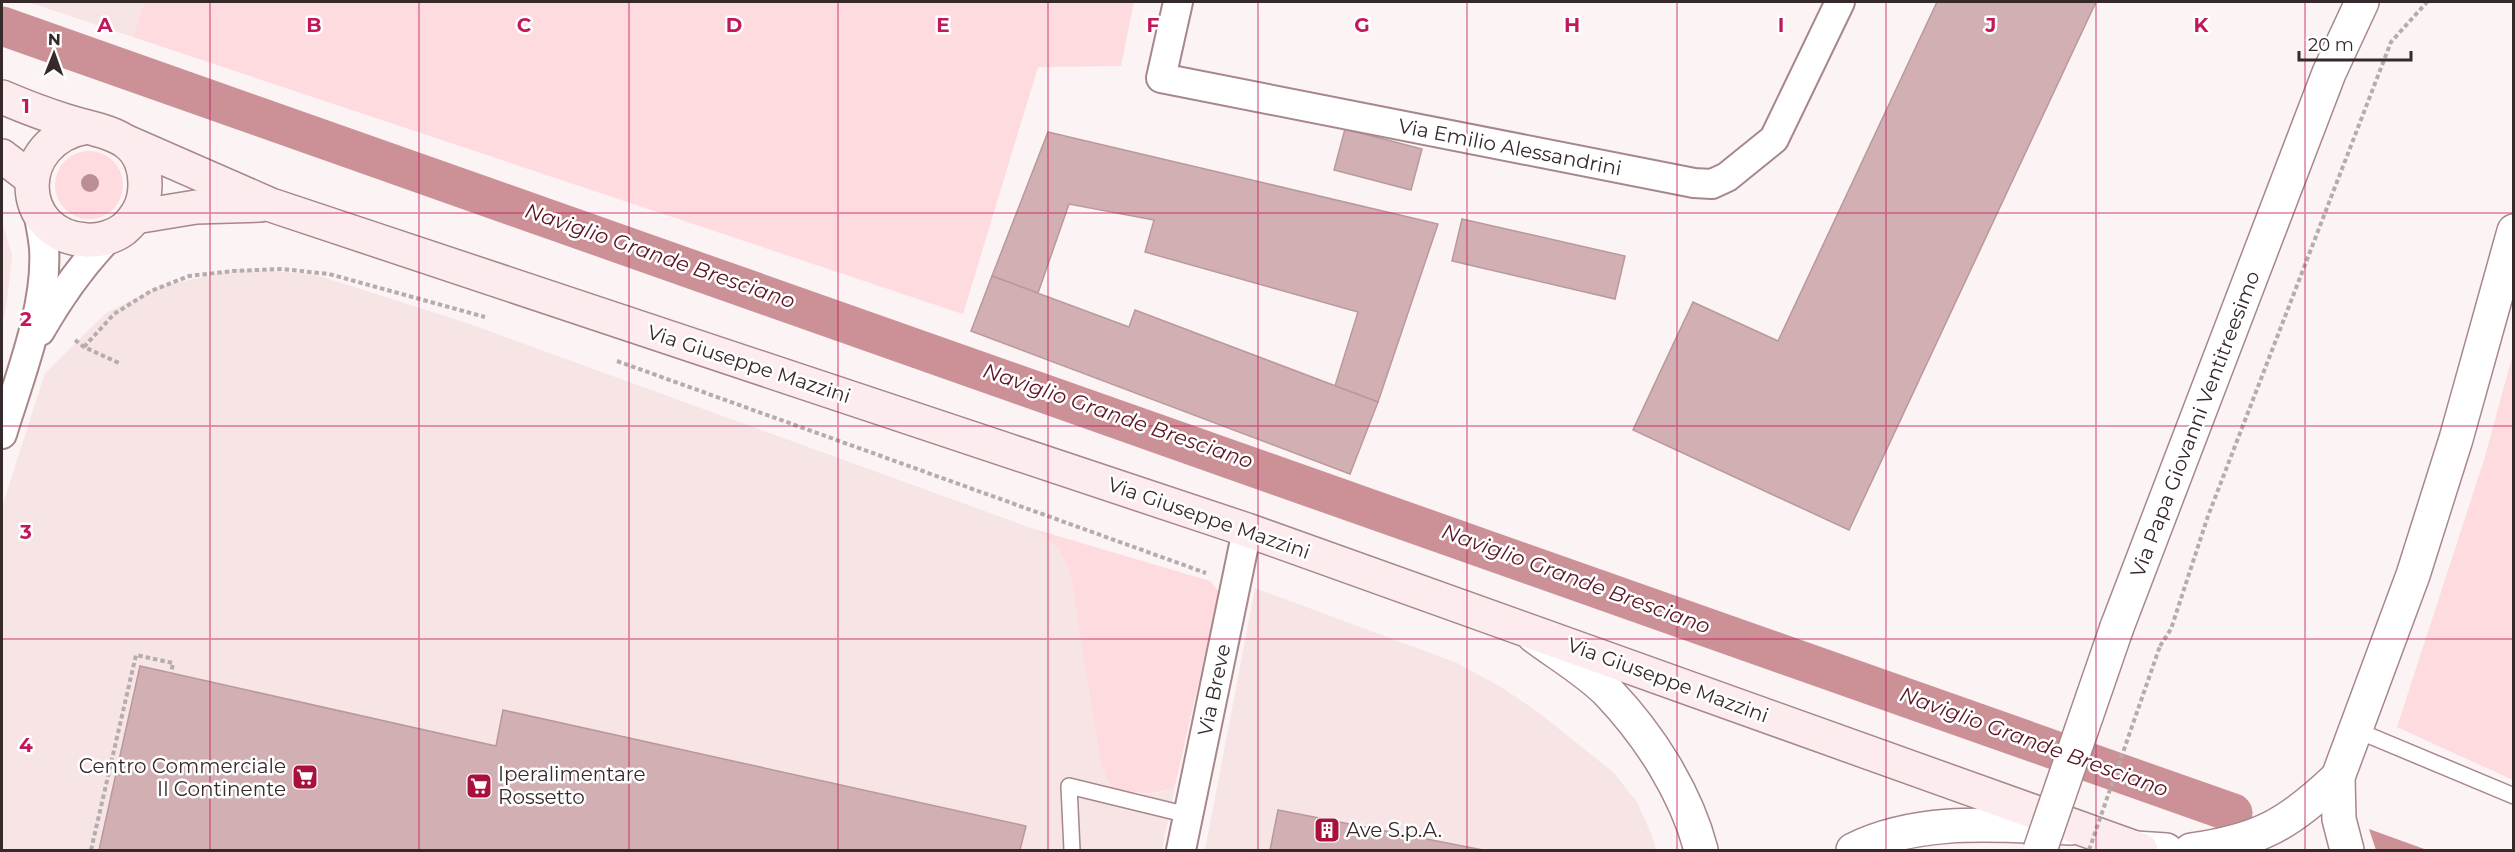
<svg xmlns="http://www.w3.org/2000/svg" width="2515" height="852" font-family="Montserrat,sans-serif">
  <rect width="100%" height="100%" fill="#fbf3f4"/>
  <!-- built -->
  <g fill="#f7e5e6">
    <path d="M28,2H144L133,37Z"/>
    <path d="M2,222L12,255L7,301L2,328Z"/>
    <path d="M237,269L313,274L464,322L1034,529L1058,547L1070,573L1101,766L1112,787L1138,794L1159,793L1175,786L1162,850H2V507L45,373L106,313L158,287Z"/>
    <path d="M1255,588L1457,663L1501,687L1538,712L1613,772L1637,802L1653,838L1656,850H1205Z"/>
  </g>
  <!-- green -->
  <g fill="#fddbde">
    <path d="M144,2H1134L1121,66L1038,67L963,314L133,37Z"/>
    <circle cx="89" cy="185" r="34"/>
    <path d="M2513,354L2514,780H2513L2397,727L2484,460Z"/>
    <path d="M1034,529L1210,581L1219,592L1175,786C1153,797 1136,793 1112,788L1101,766L1070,573L1058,547Z"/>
  </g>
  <!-- water -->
  <path fill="#cb9197" d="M2369,829L2427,850H2376Z"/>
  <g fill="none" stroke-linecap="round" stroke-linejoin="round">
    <!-- canal -->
    <path stroke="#cb9197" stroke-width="39" d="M2,26C747,283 1490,548 2233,813"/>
  </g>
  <!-- building -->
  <g fill="#d1afb2" stroke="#b9999b" stroke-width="1.5">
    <path d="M1937,2H2096L1849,530L1633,430L1693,302L1778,341Z"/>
    <path d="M1345,129L1422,149L1411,190L1334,170Z"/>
    <path d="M1048,132L1438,224L1378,402L1335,386L1358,312L1145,252L1154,220L1069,204L1038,293L992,276Z"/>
    <path d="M1462,219L1625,256L1615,299L1452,261Z"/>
    <path d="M992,276L1129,327L1135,310L1378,402L1350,474L971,331Z"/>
    <path d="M140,666L496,746L503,710L1026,826L1020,850H99Z"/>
    <path d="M1278,810L1483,850H1270Z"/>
  </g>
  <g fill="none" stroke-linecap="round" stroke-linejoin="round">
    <!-- service casing -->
    <g stroke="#a7878a" stroke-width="18">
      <g id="service">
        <path d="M2356,730L2514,796"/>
        <path d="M1072,850L1069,786L1188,815"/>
      </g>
    </g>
    <!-- minor casing -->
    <g stroke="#a7878a" stroke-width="32">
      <g id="minor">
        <path d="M1178,2L1161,78L1694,183L1712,184L1727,177L1774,139L1840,2"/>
        <path d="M40,331C60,296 81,266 109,237"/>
        <path d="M2,434C19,379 48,306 44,248C43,236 40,223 38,211"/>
        <path d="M1181,850L1247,530"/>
      </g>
    </g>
    <!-- tertiary casing -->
    <g stroke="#a7878a" stroke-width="36">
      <g id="tertiary">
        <path d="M2117,627L2329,73L2362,2"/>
        <path d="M1534,636C1558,654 1587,671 1608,692C1649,735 1686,792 1701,850"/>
        <path d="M2135,848L2166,850"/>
        <path d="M1853,850C1918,817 1999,825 2070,828"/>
        <path d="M2191,850C2259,841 2289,824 2338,777"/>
        <path d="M2347,850L2339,819L2338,777L2413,575L2456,439L2514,231"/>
      </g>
    </g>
    <!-- secondary casing -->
    <g stroke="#a7878a" stroke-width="36">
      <g id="secondary">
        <path d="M2,97C23,106 44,114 66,121C103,133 145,133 145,185C145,202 137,218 124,229C114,237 99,241 86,240C16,236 12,140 87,127"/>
        <path d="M127,142L271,205L1247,530L2141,850"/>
        <path d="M2,156L32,179"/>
        <path d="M135,217L196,207L260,205"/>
      </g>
    </g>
    <!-- path -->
    <g stroke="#b6acad" stroke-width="4" stroke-dasharray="4.5 3" stroke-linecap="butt">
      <path d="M75,340L84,347L121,364"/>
      <path d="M84,347L114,314L151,291L189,276L233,271L282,269L329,274L485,317"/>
      <path d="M617,361L1206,573"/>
      <path d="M2160,646L2171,629L2208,516L2391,42L2427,2"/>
      <path d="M91,850L136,655L173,663L171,674"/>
    </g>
    <!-- service -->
    <use href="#service" stroke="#fff" stroke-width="15"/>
    <!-- minor -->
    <use href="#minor" stroke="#fff" stroke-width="28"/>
    <!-- tertiary -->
    <use href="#tertiary" stroke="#fff" stroke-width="33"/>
    <!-- secondary -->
    <use href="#secondary" stroke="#fdeced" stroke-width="33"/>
    <!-- tertiary-bridge casing -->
    <g stroke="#a7878a" stroke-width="36" stroke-linecap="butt">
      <path id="tertiary-bridge" d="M2040,850L2117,627"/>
    </g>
    <!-- path-bridge -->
    <path stroke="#b6acad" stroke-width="4" stroke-dasharray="4.5 3" stroke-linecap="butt" d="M2089,850L2160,646"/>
    <!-- tertiary-bridge -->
    <use href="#tertiary-bridge" stroke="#fff" stroke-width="33"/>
  </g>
  <!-- trees -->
  <circle fill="#ba8e94" cx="90" cy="183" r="9"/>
  <!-- grid -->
  <path fill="none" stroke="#c2185b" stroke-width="1.5" stroke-opacity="0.55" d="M210,2V850M419,2V850M629,2V850M838,2V850M1048,2V850M1258,2V850M1467,2V850M1677,2V850M1886,2V850M2096,2V850M2305,2V850M2,213H2514M2,426H2514M2,639H2514"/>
  <!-- icons -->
  <defs>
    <g id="supermarket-square" transform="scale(1.35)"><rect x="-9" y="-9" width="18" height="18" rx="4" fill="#a8103e" stroke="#fff"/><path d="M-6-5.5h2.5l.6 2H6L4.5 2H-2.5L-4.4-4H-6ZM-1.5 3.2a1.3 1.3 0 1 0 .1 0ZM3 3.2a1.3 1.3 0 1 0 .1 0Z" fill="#fff"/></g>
    <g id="building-square" transform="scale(1.35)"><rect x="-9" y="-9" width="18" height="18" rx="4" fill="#a8103e" stroke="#fff"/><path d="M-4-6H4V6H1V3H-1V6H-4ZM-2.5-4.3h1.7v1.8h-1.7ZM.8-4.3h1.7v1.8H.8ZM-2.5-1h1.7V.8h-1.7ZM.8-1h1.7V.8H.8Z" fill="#fff"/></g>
  </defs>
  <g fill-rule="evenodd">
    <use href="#supermarket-square" x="305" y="777"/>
    <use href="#supermarket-square" x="479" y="786"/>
    <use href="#building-square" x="1327" y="830"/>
  </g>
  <g text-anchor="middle" stroke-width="5" stroke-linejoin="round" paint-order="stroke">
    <!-- street labels -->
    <g font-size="20" fill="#36292a" stroke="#fff">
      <text transform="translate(1510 147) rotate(11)" y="7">Via Emilio Alessandrini</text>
      <text transform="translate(749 364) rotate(18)" y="7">Via Giuseppe Mazzini</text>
      <text transform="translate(2195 424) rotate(-69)" y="7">Via Papa Giovanni Ventitreesimo</text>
      <text transform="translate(1209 518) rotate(19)" y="7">Via Giuseppe Mazzini</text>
      <text transform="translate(1668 680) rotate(20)" y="7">Via Giuseppe Mazzini</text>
      <text transform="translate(1214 690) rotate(-78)" y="7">Via Breve</text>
    </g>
    <!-- poi labels -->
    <g font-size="20" fill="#36292a" stroke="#fff" text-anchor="start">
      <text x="286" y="773" text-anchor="end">Centro Commerciale<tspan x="286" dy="23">Il Continente</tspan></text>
      <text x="498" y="781">Iperalimentare<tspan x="498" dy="23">Rossetto</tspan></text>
      <text x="1346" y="837">Ave S.p.A.</text>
    </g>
    <!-- water labels -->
    <g font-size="21" font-style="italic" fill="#5b1524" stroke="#fff">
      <text transform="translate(660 256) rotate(19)" y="7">Naviglio Grande Bresciano</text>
      <text transform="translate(1118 416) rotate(19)" y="7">Naviglio Grande Bresciano</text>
      <text transform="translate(1576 579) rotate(20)" y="7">Naviglio Grande Bresciano</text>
      <text transform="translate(2034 742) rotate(20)" y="7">Naviglio Grande Bresciano</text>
    </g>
  </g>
  <g font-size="20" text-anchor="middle" font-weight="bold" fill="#c2185b" stroke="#fff" stroke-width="5" stroke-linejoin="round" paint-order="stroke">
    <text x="105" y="32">A</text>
    <text x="314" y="32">B</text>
    <text x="524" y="32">C</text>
    <text x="734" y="32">D</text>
    <text x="943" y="32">E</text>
    <text x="1153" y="32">F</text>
    <text x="1362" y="32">G</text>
    <text x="1572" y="32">H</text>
    <text x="1781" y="32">I</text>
    <text x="1991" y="32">J</text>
    <text x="2201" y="32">K</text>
    <text x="26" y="113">1</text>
    <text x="26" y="326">2</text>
    <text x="26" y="539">3</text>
    <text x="26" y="752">4</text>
  </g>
  <!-- border -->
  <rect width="2515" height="852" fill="none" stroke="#36292a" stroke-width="6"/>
  <!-- north arrow -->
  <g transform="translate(54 54) rotate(1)" stroke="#ffffff" stroke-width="4.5" paint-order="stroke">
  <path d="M0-4.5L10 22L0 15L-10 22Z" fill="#36292a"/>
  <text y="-9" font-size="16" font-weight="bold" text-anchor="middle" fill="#36292a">N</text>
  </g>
  <!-- scale -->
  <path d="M2299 51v9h112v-9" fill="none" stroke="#36292a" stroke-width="3"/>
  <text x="2308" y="51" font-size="18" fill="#36292a" stroke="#ffffff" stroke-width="4.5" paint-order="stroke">20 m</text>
</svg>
